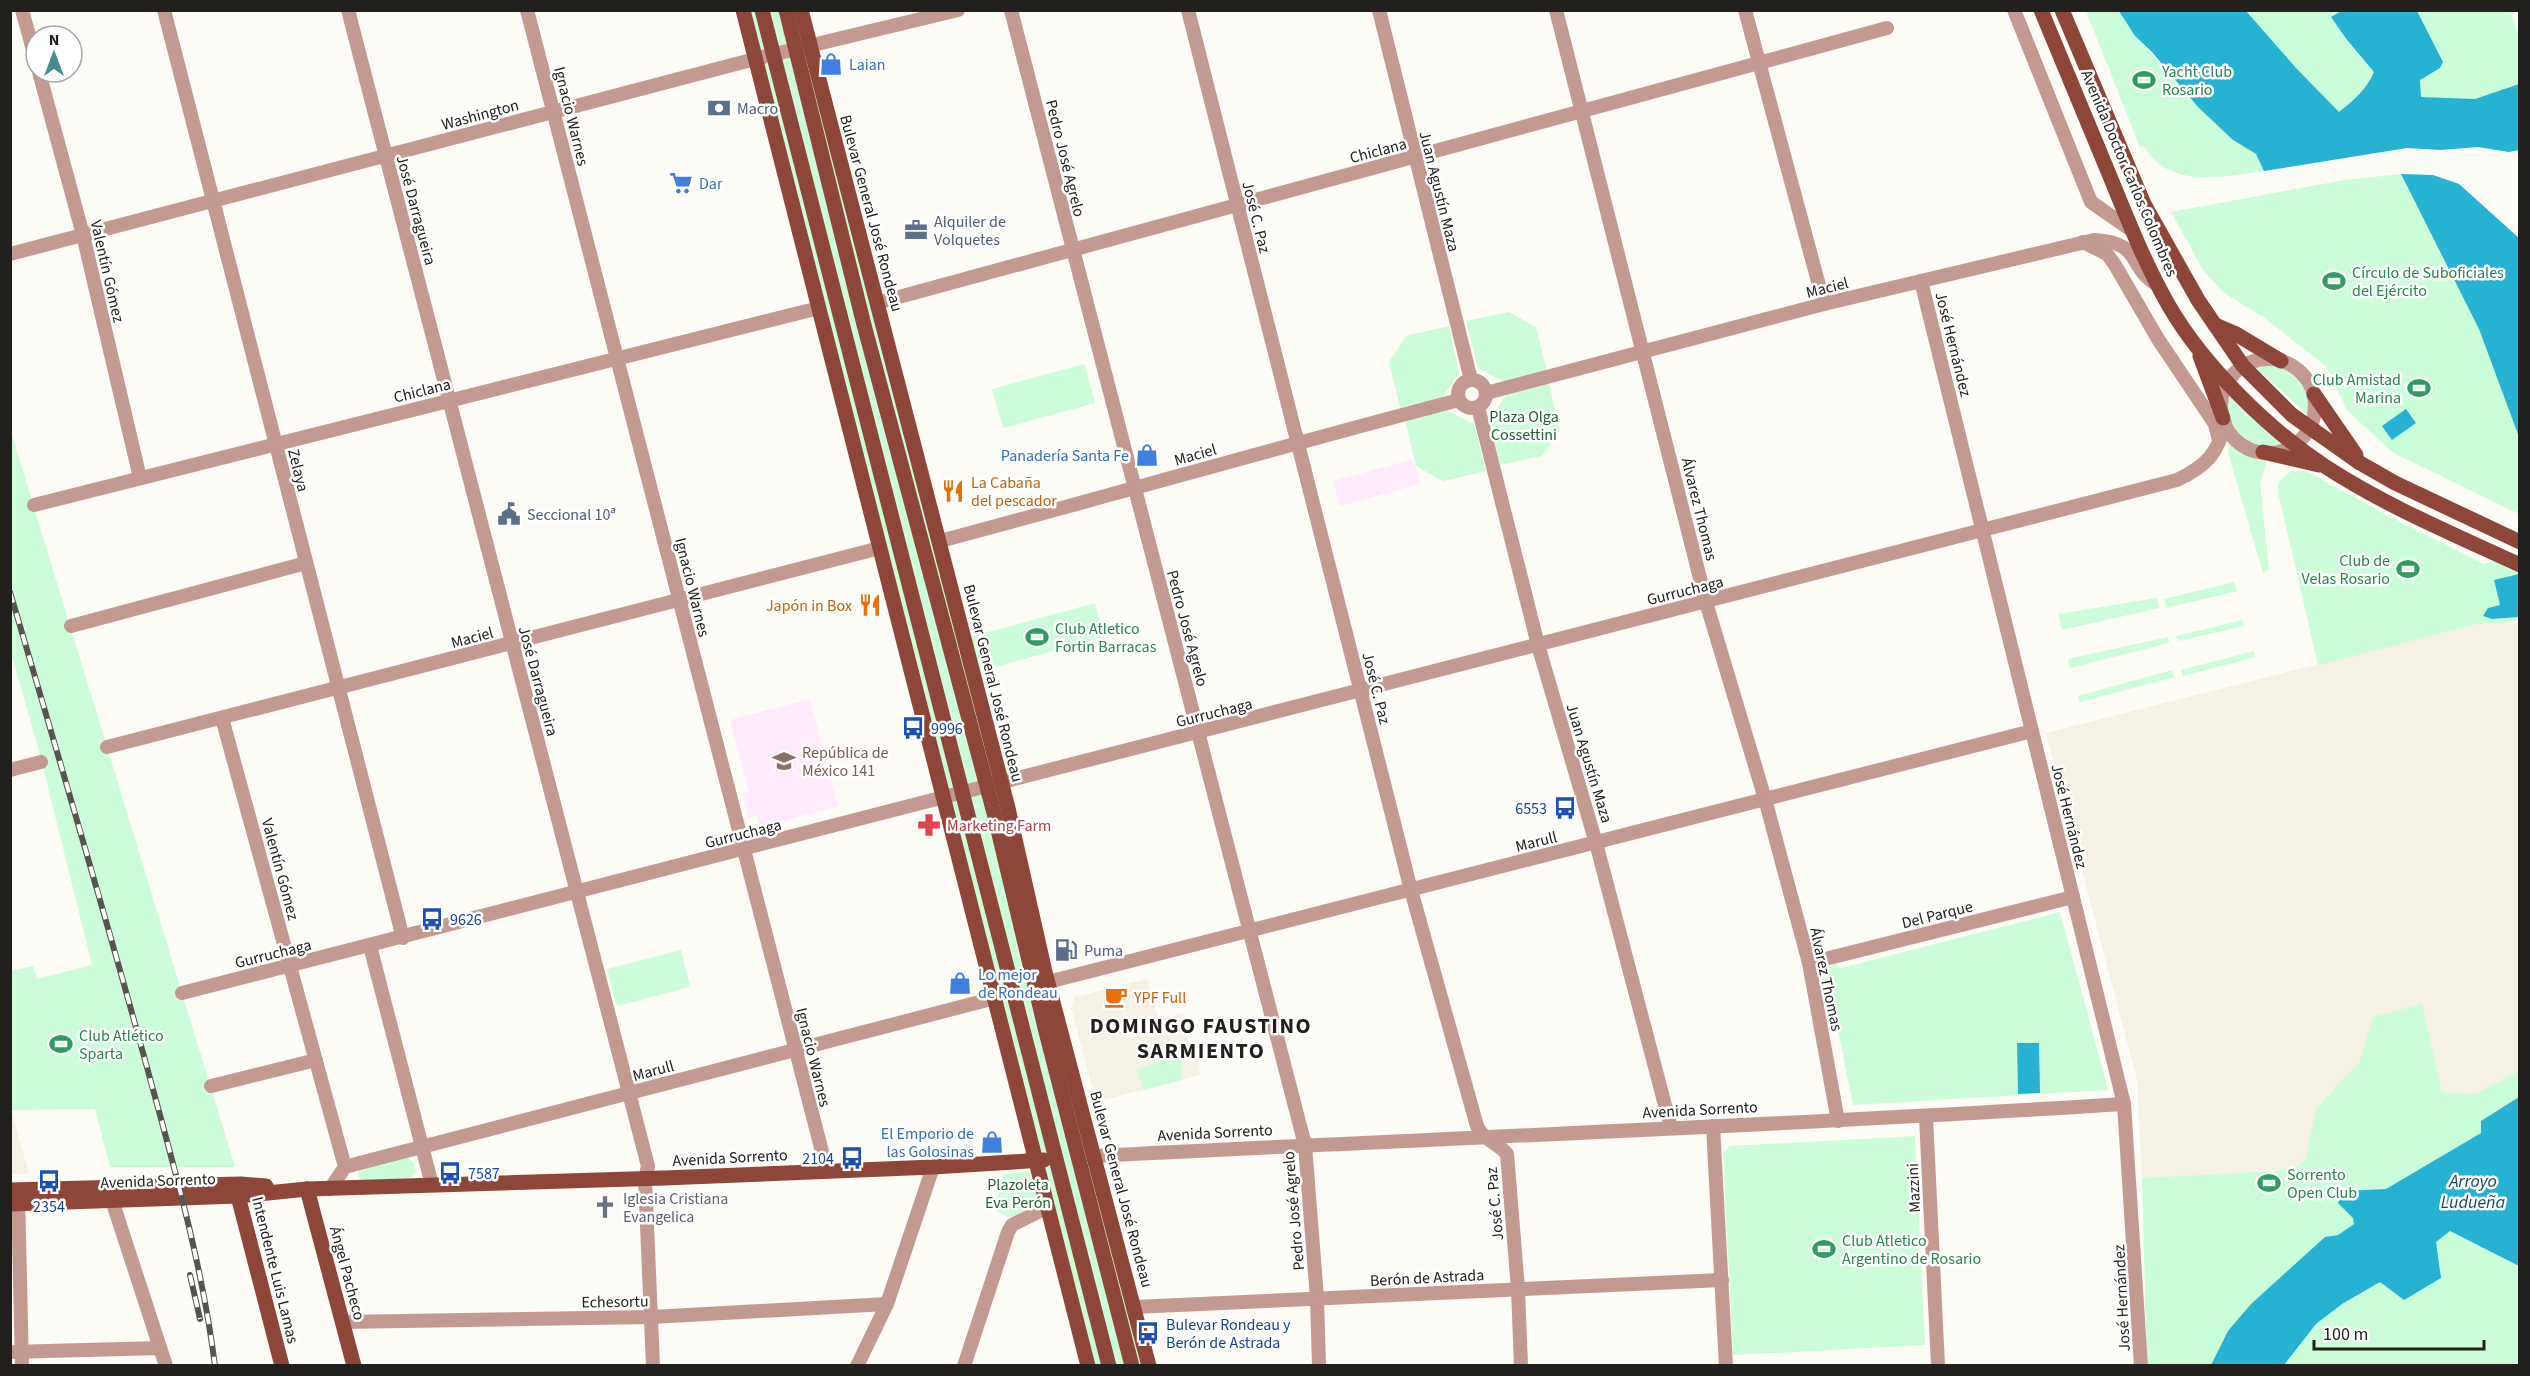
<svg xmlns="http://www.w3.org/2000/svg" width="2530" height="1376" font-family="'Source Sans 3',sans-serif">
  <rect width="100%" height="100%" fill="#fdfcf6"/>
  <!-- built -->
  <g fill="#f5f1e4">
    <path d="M2519,619V1071L2475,1094L2442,1092L2422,1004L2360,1061L2317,1109L2306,1158L2296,1167L2274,1171L2142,1178L2137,1080L2046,733L2477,624L2505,623Z"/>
    <path d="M1147,979L1159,1020L1183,1013L1188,1043L1197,1040L1200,1075L1096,1102L1071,1007L1075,997Z"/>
    <path d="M10,1110H11L29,1174H11Z"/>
  </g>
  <!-- education -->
  <g fill="#ffebfb">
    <path d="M1413,459L1420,484L1340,506L1333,481Z"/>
    <path d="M810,699L838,806L760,827L757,815L748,818L742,794L749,792L730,720Z"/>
  </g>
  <!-- green -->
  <g fill="#cbfdd8">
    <path d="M743,11H801L1149,1365H1088Z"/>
    <path d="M2086,11H2119L2135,36L2233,140L2256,154L2264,171C2222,177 2168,189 2144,146L2140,147Z"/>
    <path d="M2246,11H2341L2337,12L2347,41L2374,72C2366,90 2354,100 2339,112L2297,69Z"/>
    <path d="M2417,11H2511L2516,29L2519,33V84L2475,99L2421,97L2420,80L2440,68L2443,62Z"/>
    <path d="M2401,174L2479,329L2516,423L2520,437L2519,514L2392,452L2347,410L2326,366L2266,319L2224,293L2203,270L2171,212L2345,180Z"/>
    <path d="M1509,312L1536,327L1547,373L1505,383L1478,368L1466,321Z"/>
    <path d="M1449,326L1459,373L1442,398L1400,408L1389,362L1406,336Z"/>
    <path d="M2272,362C2301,371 2311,385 2309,416L2255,367Z"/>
    <path d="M1084,364L1095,403L1003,428L992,389Z"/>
    <path d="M1549,384L1560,430L1542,456L1500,465L1489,419L1507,394Z"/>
    <path d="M2229,390L2287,445C2249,455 2221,428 2229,390Z"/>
    <path d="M1447,410L1474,424L1486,471L1443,481L1416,466L1405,420Z"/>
    <path d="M10,429L235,1167H110L95,1109L11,1110V971L33,966L37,979L92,965L38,747L11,653Z"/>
    <path d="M2229,441L2251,455L2267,459L2260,483L2269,569L2263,573L2228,452Z"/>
    <path d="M2292,471H2306L2389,516L2484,564L2519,553V574L2494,580L2500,605L2483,616L2492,619L2519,617V619L2505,623L2477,624L2318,665L2278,492C2278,480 2282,477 2292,471Z"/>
    <path d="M2234,582L2237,591L2166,608L2164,599Z"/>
    <path d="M2157,598L2159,608L2062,630L2058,614Z"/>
    <path d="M1095,603L1104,637L980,671L970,637Z"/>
    <path d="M2243,620L2244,626L2178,641L2176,636Z"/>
    <path d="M2168,637L2169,643L2070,668L2068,659Z"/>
    <path d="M2254,651L2255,657L2183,676L2181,670Z"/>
    <path d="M2172,670L2174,677L2080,702L2078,696Z"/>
    <path d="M2060,912L2108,1090L1853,1105L1829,985L1823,981L1834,963L1841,968Z"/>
    <path d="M681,950L690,987L617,1006L607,969Z"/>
    <path d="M2422,1004L2442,1092L2475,1094L2519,1071V1097L2481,1121V1133L2386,1189L2344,1192L2339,1204L2353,1218L2354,1224L2338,1235L2325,1237L2228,1331L2211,1365H2147L2142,1178L2274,1171L2296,1167L2306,1158L2316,1109L2360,1061L2373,1017Z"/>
    <path d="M1181,1045L1182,1080L1144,1090L1137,1069L1158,1062L1156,1050Z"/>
    <path d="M1915,1136L1925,1345L1733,1355L1723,1152L1730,1146Z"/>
    <path d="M401,1158H408L415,1165L416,1173L410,1178L362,1180L358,1177L359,1170Z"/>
    <path d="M1031,1171L1039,1206L1009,1218L994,1209L1004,1174Z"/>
    <path d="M2450,1231L2519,1266V1365L2284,1366L2316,1324L2342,1304L2380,1282L2404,1300L2436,1242Z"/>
  </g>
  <!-- water -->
  <g fill="#26b2d2">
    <path d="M2119,11H2246L2297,69L2339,112C2354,100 2366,90 2374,72L2347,40L2331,17L2341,11H2417L2443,62L2440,68L2420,80L2421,97L2475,99L2519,84V150L2509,152L2478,147L2441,150L2407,148L2264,171L2256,154L2233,140L2198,107L2152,52L2135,36Z"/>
    <path d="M2401,174L2433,175L2459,184L2519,238V437L2479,329Z"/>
    <path d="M2406,409L2416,423L2392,440L2382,426Z"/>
    <path d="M2519,574V617L2492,619L2483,616L2488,608L2500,605L2494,580Z"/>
    <path d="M2017,1043H2039L2040,1093L2018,1094Z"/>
    <path d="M2519,1097V1266L2450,1231L2436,1242L2441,1278L2404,1300L2380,1282L2342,1304L2316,1324L2284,1365H2211L2228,1331L2251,1304L2325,1237L2338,1235L2354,1224L2353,1218L2338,1203L2344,1191L2386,1189L2481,1133V1121Z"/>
  </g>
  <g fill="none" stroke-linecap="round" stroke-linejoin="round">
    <!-- minor -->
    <g stroke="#c49990" stroke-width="14">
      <path d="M22,10L36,61"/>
      <path d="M164,10L403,938"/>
      <path d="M348,10L648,1166L645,1179L653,1366"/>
      <path d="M527,10L827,1171"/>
      <path d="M1011,10L1305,1145L1317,1298L1319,1366"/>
      <path d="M1188,10L1411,890L1477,1126C1484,1141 1497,1142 1507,1154L1518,1289L1521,1366"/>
      <path d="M1379,10L1471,380"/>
      <path d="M1556,10L1706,602L1765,799L1809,963L1838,1121"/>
      <path d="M1745,10L1824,304"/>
      <path d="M2014,10L2091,202L2131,230"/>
      <path d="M39,72L83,235L140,478"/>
      <path d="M2083,242L2107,254L2115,265L2158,339L2215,424L2219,440"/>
      <path d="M10,254L755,59L958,10"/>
      <path d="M1921,281L2124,1104L2141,1366"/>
      <path d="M877,303L1887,28"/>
      <circle cx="2268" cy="406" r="47"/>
      <circle cx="1472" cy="394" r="14"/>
      <path d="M1486,393L1824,304L2094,240C2145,243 2125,267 2159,286"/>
      <path d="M1478,407L1538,645L1596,843L1671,1128"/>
      <path d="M34,505L819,308"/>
      <path d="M940,541C1113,495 1286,445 1459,400"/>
      <path d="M71,626L306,563"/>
      <path d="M222,718L345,1167"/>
      <path d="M107,747L880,548"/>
      <path d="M10,770L41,762"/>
      <path d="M370,946L432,1185"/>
      <path d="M1809,963L2073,897"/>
      <path d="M1048,982L2032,731"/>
      <path d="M182,993L2177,480C2206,466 2218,454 2225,423"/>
      <path d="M211,1086L316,1060"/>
      <path d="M1926,1117L1938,1366"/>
      <path d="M1713,1126L1726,1366"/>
      <path d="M1095,1156C1438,1138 1781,1126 2124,1104"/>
      <path d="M330,1189L345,1167L356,1164L995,998"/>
      <path d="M109,1191L166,1366"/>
      <path d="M18,1194L22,1366"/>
      <path d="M1134,1307L1722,1280"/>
      <path d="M342,1322L652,1317L887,1304"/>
      <path d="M10,1352L160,1348"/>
      <path d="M857,1366L887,1304L933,1167"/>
      <path d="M964,1366L1008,1232L1012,1225L1048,1207"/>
    </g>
    <!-- major -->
    <g stroke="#8e4638" stroke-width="15">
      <path d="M743,10L1088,1366"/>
      <path d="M762,10L1109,1366"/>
      <path d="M786,10L863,321L994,813L1046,1032L1132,1366"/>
      <path d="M801,10L1008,808L1045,972L1149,1366"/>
      <path d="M2041,10C2064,65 2086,119 2109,174C2127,218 2145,264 2169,306C2204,366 2268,429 2326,467C2386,506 2455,535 2520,565"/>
      <path d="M2062,10L2144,204L2198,300L2243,366L2292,415L2360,463L2395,483L2520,542"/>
      <path d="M2215,325L2236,334L2281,361"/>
      <path d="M2200,356L2223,418"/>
      <path d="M2314,394L2356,455"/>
      <path d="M2263,452L2319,465"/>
      <path d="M240,1187L238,1196L282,1366"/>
      <path d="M307,1189L354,1366"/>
      <path d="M10,1190L241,1184L266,1186"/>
      <path d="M10,1204L238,1196L307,1189L664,1178L933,1167L1044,1160"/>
    </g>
    <!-- rail casing -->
    <g stroke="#555451" stroke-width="6">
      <g id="rail">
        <path d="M10,592C56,748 102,903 145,1060C172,1160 202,1262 215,1366"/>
        <path d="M190,1275L200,1319"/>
      </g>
    </g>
    <!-- rail -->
    <use href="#rail" stroke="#fff" stroke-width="4" stroke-dasharray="11" stroke-linecap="butt"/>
  </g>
  <!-- icons -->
  <defs>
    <g id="shop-bare" transform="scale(1.8)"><path d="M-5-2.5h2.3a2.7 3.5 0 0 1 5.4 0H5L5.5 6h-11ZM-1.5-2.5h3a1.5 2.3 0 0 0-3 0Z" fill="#3f7fe0" stroke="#fff" stroke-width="2.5" paint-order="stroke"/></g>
    <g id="stadium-bare" transform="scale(1.8)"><path d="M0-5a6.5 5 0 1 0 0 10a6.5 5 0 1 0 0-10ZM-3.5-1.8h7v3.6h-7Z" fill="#2e9e5b" stroke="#fff" stroke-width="2.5" paint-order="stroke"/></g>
    <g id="bank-bare" transform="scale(1.8)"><path d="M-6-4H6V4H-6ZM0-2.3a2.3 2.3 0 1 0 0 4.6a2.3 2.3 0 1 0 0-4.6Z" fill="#5c6f8a" stroke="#fff" stroke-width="2.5" paint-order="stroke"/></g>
    <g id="supermarket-bare" transform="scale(1.8)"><path d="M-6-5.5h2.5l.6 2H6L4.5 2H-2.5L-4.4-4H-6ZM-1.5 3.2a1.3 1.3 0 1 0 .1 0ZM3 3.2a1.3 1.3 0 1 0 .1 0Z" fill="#3f7fe0" stroke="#fff" stroke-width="2.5" paint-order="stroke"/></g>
    <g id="office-bare" transform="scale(1.8)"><path d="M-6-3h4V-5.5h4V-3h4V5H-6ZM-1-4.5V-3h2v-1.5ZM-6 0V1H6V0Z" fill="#5c6f8a" stroke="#fff" stroke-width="2.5" paint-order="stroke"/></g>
    <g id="restaurant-bare" transform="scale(1.8)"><path d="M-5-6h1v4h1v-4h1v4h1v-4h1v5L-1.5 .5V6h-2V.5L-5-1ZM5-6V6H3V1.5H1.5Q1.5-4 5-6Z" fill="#e8710a" stroke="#fff" stroke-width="2.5" paint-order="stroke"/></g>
    <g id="civic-bare" transform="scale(1.8)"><path d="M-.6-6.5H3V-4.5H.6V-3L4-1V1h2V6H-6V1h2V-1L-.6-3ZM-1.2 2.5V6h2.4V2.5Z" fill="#5c6f8a" stroke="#fff" stroke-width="2.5" paint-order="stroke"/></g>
    <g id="bus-bare" transform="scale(1.8)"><path d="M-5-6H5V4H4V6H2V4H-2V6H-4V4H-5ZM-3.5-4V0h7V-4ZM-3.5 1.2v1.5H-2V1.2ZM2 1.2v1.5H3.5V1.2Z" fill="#1a4fb4" stroke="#fff" stroke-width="2.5" paint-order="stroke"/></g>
    <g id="school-bare" transform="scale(1.8)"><path d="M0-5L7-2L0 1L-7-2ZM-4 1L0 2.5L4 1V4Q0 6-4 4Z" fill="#8d6e63" stroke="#fff" stroke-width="2.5" paint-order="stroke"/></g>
    <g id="pharmacy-bare" transform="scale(1.8)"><path d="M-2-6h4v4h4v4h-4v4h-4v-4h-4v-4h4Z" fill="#e0444e" stroke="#fff" stroke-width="2.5" paint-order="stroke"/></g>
    <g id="fuel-bare" transform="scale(1.8)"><path d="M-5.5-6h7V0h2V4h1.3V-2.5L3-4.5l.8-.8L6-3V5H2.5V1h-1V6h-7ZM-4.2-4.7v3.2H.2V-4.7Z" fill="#5c6f8a" stroke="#fff" stroke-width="2.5" paint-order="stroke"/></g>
    <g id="cafe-bare" transform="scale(1.8)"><path d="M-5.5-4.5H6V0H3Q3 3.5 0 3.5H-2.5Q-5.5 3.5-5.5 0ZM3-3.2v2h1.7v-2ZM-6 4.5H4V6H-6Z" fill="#e8710a" stroke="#fff" stroke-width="2.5" paint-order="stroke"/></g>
    <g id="church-bare" transform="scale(1.8)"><path d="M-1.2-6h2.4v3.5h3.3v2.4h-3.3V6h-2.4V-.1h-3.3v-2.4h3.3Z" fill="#6b7280" stroke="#fff" stroke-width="2.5" paint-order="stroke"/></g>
  </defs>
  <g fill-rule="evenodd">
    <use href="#shop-bare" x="831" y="64"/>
    <use href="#stadium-bare" x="2144" y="80"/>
    <use href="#bank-bare" x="719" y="108"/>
    <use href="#supermarket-bare" x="681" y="183"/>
    <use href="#office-bare" x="916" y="230"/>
    <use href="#stadium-bare" x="2334" y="281"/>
    <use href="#stadium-bare" x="2419" y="388"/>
    <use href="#shop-bare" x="1147" y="455"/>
    <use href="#restaurant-bare" x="953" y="491"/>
    <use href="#civic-bare" x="509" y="514"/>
    <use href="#stadium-bare" x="2408" y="569"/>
    <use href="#restaurant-bare" x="870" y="605"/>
    <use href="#stadium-bare" x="1037" y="637"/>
    <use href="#bus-bare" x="913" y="728"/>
    <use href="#school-bare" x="784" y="761"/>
    <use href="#bus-bare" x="1565" y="808"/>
    <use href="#pharmacy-bare" x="929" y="825"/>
    <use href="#bus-bare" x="432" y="919"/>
    <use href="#fuel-bare" x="1066" y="950"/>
    <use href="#shop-bare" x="960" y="983"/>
    <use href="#cafe-bare" x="1116" y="997"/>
    <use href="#stadium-bare" x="61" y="1044"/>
    <use href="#shop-bare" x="992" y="1142"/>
    <use href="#bus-bare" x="852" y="1158"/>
    <use href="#bus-bare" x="450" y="1173"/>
    <use href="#bus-bare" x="49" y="1181"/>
    <use href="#stadium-bare" x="2269" y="1183"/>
    <use href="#church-bare" x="605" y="1207"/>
    <use href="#stadium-bare" x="1824" y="1249"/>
    <use href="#bus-bare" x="1148" y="1333"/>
  </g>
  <g text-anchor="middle" stroke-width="5" stroke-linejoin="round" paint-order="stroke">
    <!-- shop labels -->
    <g font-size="16" fill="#366cbe" stroke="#fff" text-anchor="start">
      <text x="849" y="70">Laian</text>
      <text x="699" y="189">Dar</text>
      <text x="1129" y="461" text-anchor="end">Panadería Santa Fe</text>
      <text x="978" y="980">Lo mejor<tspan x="978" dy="18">de Rondeau</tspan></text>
      <text x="974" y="1139" text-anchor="end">El Emporio de<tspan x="974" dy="18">las Golosinas</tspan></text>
    </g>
    <!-- leisure labels -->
    <g font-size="16" fill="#27864d" stroke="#fff" text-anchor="start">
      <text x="2162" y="77">Yacht Club<tspan x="2162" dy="18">Rosario</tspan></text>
      <text x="2352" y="278">Círculo de Suboficiales<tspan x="2352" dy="18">del Ejército</tspan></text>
      <text x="2401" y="385" text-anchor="end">Club Amistad<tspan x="2401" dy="18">Marina</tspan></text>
      <text x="2390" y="566" text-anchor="end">Club de<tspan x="2390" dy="18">Velas Rosario</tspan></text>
      <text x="1055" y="634">Club Atletico<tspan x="1055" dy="18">Fortin Barracas</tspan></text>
      <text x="79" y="1041">Club Atlético<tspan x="79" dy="18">Sparta</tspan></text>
      <text x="2287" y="1180">Sorrento<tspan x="2287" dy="18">Open Club</tspan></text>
      <text x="1842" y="1246">Club Atletico<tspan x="1842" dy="18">Argentino de Rosario</tspan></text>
    </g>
    <!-- service labels -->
    <g font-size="16" fill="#4e5e75" stroke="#fff" text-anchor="start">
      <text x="737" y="114">Macro</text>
      <text x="934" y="227">Alquiler de<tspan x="934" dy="18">Volquetes</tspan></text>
      <text x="527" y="520">Seccional 10ª</text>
      <text x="1084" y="956">Puma</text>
    </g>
    <!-- street labels -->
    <g font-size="16" fill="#21201e" stroke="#fff">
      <text transform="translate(480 114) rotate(-15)" y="6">Washington</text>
      <text transform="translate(572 116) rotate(76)" y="6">Ignacio Warnes</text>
      <text transform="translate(1378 150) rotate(-15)" y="6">Chiclana</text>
      <text transform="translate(1066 158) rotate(76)" y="6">Pedro José Agrelo</text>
      <text transform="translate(2130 173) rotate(67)" y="6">Avenida Doctor Carlos Colombres</text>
      <text transform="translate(1440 191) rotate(76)" y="6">Juan Agustín Maza</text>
      <text transform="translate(417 210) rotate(75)" y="6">José Darragueira</text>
      <text transform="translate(872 213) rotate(75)" y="6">Bulevar General José Rondeau</text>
      <text transform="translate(1257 217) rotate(76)" y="6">José C. Paz</text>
      <text transform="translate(108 271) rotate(77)" y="6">Valentín Gómez</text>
      <text transform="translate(1827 287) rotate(-14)" y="6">Maciel</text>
      <text transform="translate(1954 344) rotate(76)" y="6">José Hernández</text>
      <text transform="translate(422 390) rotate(-14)" y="6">Chiclana</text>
      <text transform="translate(1195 454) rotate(-16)" y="6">Maciel</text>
      <text transform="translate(299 470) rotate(76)" y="6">Zelaya</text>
      <text transform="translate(1700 509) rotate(76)" y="6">Álvarez Thomas</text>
      <text transform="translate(693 587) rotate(76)" y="6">Ignacio Warnes</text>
      <text transform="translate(1685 590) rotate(-14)" y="6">Gurruchaga</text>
      <text transform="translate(1188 628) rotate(75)" y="6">Pedro José Agrelo</text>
      <text transform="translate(472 637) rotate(-15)" y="6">Maciel</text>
      <text transform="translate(539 681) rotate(75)" y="6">José Darragueira</text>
      <text transform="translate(994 683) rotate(76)" y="6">Bulevar General José Rondeau</text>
      <text transform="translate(1377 688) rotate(76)" y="6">José C. Paz</text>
      <text transform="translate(1214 712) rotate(-14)" y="6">Gurruchaga</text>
      <text transform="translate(1590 763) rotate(73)" y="6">Juan Agustín Maza</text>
      <text transform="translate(2070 816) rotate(76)" y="6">José Hernández</text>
      <text transform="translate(743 833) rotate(-14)" y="6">Gurruchaga</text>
      <text transform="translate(1536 841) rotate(-14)" y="6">Marull</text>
      <text transform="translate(281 869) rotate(75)" y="6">Valentín Gómez</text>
      <text transform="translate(1937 914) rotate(-14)" y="6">Del Parque</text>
      <text transform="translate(273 953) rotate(-14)" y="6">Gurruchaga</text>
      <text transform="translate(1827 979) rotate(78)" y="6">Álvarez Thomas</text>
      <text transform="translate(814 1057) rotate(76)" y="6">Ignacio Warnes</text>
      <text transform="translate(653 1070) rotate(-15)" y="6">Marull</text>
      <text transform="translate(1700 1109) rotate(-3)" y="6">Avenida Sorrento</text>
      <text transform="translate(1215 1132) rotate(-3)" y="6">Avenida Sorrento</text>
      <text transform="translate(730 1157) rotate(-3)" y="6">Avenida Sorrento</text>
      <text transform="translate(158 1180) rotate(-2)" y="6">Avenida Sorrento</text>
      <text transform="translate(1913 1188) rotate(-93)" y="6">Mazzini</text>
      <text transform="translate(1122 1189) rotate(75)" y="6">Bulevar General José Rondeau</text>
      <text transform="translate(1494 1204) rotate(-95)" y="6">José C. Paz</text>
      <text transform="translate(1293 1211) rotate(-95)" y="6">Pedro José Agrelo</text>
      <text transform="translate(276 1270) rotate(76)" y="6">Intendente Luis Lamas</text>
      <text transform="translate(348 1273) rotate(75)" y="6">Ángel Pacheco</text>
      <text transform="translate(1427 1277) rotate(-3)" y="6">Berón de Astrada</text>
      <text transform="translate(2121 1298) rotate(-93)" y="6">José Hernández</text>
      <text transform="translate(615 1301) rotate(-1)" y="6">Echesortu</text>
    </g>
    <!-- park labels -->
    <g font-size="16" fill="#215e38" stroke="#fff">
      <text x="1524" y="422">Plaza Olga<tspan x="1524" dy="18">Cossettini</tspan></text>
      <text x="1018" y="1190">Plazoleta<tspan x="1018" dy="18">Eva Perón</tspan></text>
    </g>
    <!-- food labels -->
    <g font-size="16" fill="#c56008" stroke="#fff" text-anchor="start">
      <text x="971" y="488">La Cabaña<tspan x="971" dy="18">del pescador</tspan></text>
      <text x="852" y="611" text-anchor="end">Japón in Box</text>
      <text x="1134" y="1003">YPF Full</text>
    </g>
    <!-- transit labels -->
    <g font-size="16" fill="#164399" stroke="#fff" text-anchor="start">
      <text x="931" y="734">9996</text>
      <text x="1547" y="814" text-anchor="end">6553</text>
      <text x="450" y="925">9626</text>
      <text x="834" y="1164" text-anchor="end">2104</text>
      <text x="468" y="1179">7587</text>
      <text x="49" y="1212" text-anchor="middle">2354</text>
      <text x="1166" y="1330">Bulevar Rondeau y<tspan x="1166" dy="18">Berón de Astrada</tspan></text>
    </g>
    <!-- education labels -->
    <g font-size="16" fill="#785e54" stroke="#fff" text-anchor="start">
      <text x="802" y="758">República de<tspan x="802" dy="18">México 141</tspan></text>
    </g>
    <!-- health labels -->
    <g font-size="16" fill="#be3a42" stroke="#fff" text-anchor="start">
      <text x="947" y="831">Marketing Farm</text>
    </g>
    <!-- worship labels -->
    <g font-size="16" fill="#5b616d" stroke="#fff" text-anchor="start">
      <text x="623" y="1204">Iglesia Cristiana<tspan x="623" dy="18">Evangelica</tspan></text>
    </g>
    <!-- water labels -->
    <g font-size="18" font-style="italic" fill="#154c5a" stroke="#fff">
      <text x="2473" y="1187">Arroyo<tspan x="2473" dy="21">Ludueña</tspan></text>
    </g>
    <!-- district labels -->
    <g font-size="22" font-weight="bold" letter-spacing="1.5" fill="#21201e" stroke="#fff">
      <text x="1201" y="1033">DOMINGO FAUSTINO<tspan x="1201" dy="25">SARMIENTO</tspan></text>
    </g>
  </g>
  <!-- border -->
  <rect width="2530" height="1376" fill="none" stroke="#21201e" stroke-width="24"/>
  <!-- north arrow -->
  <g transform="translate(54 54)"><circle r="28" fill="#ffffff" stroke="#a6a6a5" stroke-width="1.5"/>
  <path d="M0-4.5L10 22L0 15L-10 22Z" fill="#448b93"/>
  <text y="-9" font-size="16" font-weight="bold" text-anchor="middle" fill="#21201e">N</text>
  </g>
  <!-- scale -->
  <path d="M2314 1340v9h170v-9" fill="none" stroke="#21201e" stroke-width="3"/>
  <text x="2323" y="1340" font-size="18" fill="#21201e" stroke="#ffffff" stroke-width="4.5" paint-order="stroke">100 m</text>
</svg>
